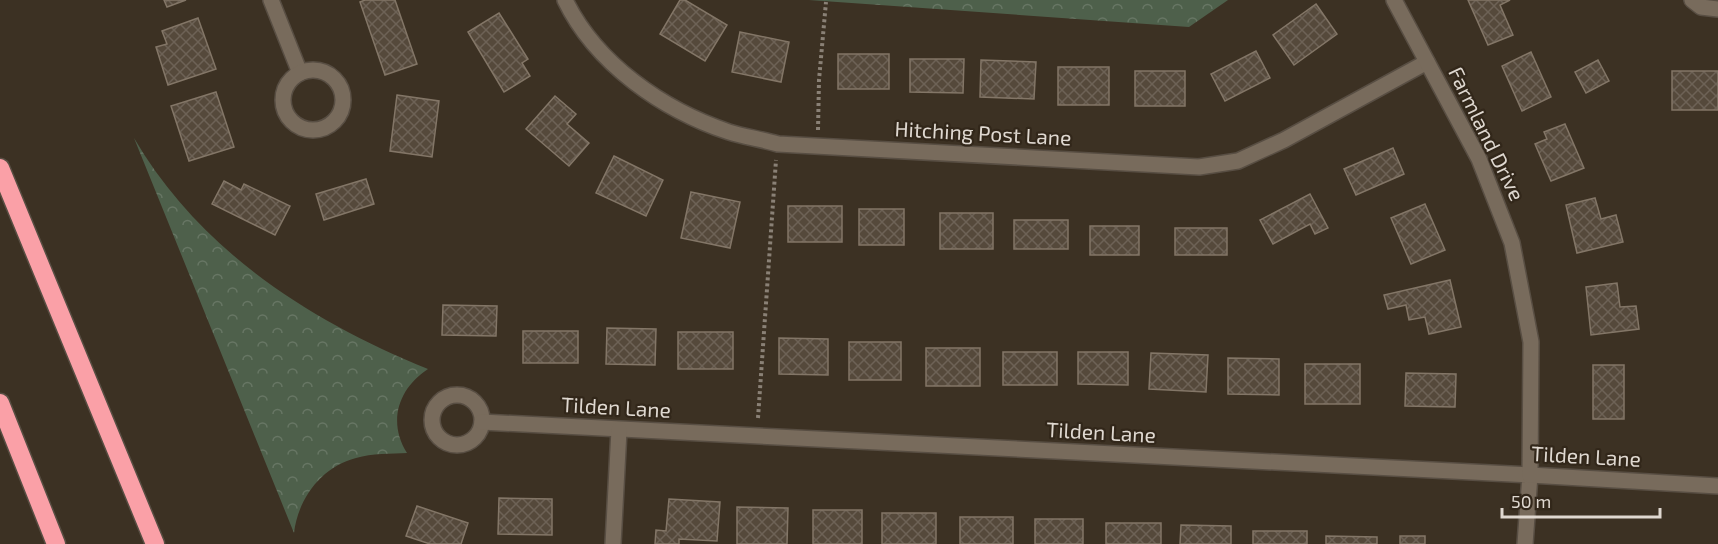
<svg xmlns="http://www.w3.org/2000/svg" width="1718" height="544" font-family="'Exo 2',sans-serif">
  <defs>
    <pattern id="park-crowns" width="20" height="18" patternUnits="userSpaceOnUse" patternTransform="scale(1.5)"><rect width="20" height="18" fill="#4e604b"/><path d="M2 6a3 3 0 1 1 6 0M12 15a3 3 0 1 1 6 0" fill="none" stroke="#677664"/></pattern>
    <pattern id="building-cross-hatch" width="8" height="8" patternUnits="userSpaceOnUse" patternTransform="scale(1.5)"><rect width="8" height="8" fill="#55493b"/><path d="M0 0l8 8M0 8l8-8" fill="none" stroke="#6d6256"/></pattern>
  </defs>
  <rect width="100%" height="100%" fill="#3c3123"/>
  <!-- park -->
  <g fill="url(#park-crowns)">
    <path d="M809,0H1228L1189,27Z"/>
    <path d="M134,138C200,251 310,321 428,369C399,388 387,421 407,453C391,454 372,453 356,458C321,467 298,499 294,533Z"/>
  </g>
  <!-- building -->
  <g fill="url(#building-cross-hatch)" stroke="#837667" stroke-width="1.5">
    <path d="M164,0H186L167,7Z"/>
    <path d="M365,0H395L417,64L385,75L360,2Z"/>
    <path d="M680,0H685L727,25L705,61L660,34Z"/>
    <path d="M1468,0H1510L1500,5L1513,35L1488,45Z"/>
    <path d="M1316,4L1337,34L1294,65L1273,35Z"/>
    <path d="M499,13L528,59L522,63L530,76L504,92L468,32Z"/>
    <path d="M198,18L216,69L168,85L156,47L167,44L162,31Z"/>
    <path d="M740,32L789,42L781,82L732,72Z"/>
    <path d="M1256,51L1270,78L1225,101L1211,74Z"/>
    <path d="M1531,52L1551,97L1522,111L1502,66Z"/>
    <rect x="838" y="54" width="51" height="35"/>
    <path d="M910,59H964L963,93L910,92Z"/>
    <path d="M981,60L1036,62L1034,99L980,97Z"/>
    <path d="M1598,60L1609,81L1586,93L1575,72Z"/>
    <rect x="1058" y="67" width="51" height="38"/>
    <rect x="1135" y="71" width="50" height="35"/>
    <rect x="1672" y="71" width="46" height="39"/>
    <path d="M216,92L234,147L189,161L171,106Z"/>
    <path d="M397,95L439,101L432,157L390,151Z"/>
    <path d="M555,96L576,114L567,124L589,143L569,166L526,129Z"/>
    <path d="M1565,124L1584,168L1551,181L1535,144L1547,139L1544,132Z"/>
    <path d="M1393,148L1404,174L1356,195L1344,169Z"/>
    <path d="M614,156L663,180L646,216L596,193Z"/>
    <path d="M366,179L374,204L324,220L316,194Z"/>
    <path d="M224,181L241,190L244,184L290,206L275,235L212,204Z"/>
    <path d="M691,192L740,202L730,248L681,238Z"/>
    <path d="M1310,194L1328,228L1315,234L1310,224L1273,244L1260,220Z"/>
    <path d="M1595,198L1601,219L1616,215L1623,242L1577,253L1566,205Z"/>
    <path d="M1425,204L1445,250L1411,264L1391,218Z"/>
    <rect x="788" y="206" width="54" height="36"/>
    <rect x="859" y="209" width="45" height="36"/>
    <rect x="940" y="213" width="53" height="36"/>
    <rect x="1014" y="220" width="54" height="29"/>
    <rect x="1090" y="226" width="49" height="29"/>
    <rect x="1175" y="228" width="52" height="27"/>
    <path d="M1450,280L1461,327L1429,334L1425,317L1409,320L1406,305L1388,309L1384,295Z"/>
    <path d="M1617,283L1620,307L1636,306L1639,329L1591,335L1586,287Z"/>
    <path d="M443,305L497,306L496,336L442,335Z"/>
    <path d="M607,328L656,329L655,365L606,364Z"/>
    <rect x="523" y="331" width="55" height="32"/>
    <rect x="678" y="332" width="55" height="37"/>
    <path d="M779,338L828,339V375L779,374Z"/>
    <rect x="849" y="342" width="52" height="38"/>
    <rect x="926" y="348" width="54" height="38"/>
    <rect x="1003" y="352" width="54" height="33"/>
    <path d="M1078,352H1128V385L1078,384Z"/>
    <path d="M1151,353L1208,355L1206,392L1149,389Z"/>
    <path d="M1228,358L1279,359V395L1228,394Z"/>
    <rect x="1305" y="364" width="55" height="40"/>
    <rect x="1593" y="365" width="31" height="54"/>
    <path d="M1406,373L1456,374L1455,407L1405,406Z"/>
    <path d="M499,498L552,499V535L498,534Z"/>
    <path d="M669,499L720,502L717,541L679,539V544H655L656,530L666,531Z"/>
    <path d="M417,506L468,523L461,544H430L406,536Z"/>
    <path d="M737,507L788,508L787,544H737Z"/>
    <rect x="813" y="510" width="49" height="34"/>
    <rect x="882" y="513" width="54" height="31"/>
    <rect x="960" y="517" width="53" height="27"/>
    <rect x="1035" y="519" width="48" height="25"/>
    <rect x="1106" y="523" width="55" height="21"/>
    <path d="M1181,525L1231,526V544H1180Z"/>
    <rect x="1253" y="531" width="54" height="13"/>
    <path d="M1326,536L1377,537V544H1326Z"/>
    <rect x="1400" y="536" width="25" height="8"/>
  </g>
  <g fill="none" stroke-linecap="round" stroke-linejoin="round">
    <!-- street casing -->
    <g stroke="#584e43" stroke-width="18">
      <g id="street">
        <path d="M271,0L300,73"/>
        <path d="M565,0C596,64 663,110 729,132C745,137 761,139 778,144L1199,167L1238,161L1284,140L1427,62"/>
        <path d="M1692,0L1701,7L1718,9"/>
        <circle cx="313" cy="100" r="30"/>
        <circle cx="457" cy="420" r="25"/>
        <path d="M482,422L1530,475L1525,544"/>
        <path d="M613,544L619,430"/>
      </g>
    </g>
    <!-- secondary casing -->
    <g stroke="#584e43" stroke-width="18">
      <path id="secondary" d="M1394,0L1479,159L1512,243L1531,342L1530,475L1718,486"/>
    </g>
    <!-- highway casing -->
    <g stroke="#584e43" stroke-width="21">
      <g id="highway">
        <path d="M0,168L155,544"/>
        <path d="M0,403L56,544"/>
      </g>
    </g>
    <!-- path -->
    <g stroke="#8a8176" stroke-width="4" stroke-dasharray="3 3" stroke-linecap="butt">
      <path d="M818,130L819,80L826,2"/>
      <path d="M758,418L776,160"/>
    </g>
    <!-- street -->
    <use href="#street" stroke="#786b5c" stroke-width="15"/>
    <!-- secondary -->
    <use href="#secondary" stroke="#786b5c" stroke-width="15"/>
    <!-- highway -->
    <use href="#highway" stroke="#faa0a7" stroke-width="18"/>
  </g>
  <g text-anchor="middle" stroke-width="4.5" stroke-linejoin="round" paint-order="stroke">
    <!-- street labels -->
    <g font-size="21" fill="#dfd8d0" stroke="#32271a">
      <text transform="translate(983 134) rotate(3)" y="7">Hitching Post Lane</text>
      <text transform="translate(1486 134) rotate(64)" y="7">Farmland Drive</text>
      <text transform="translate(616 408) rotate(3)" y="7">Tilden Lane</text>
      <text transform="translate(1101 433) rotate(3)" y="7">Tilden Lane</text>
      <text transform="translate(1586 457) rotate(3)" y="7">Tilden Lane</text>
    </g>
  </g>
  <!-- scale -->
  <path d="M1502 508v9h158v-9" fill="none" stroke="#dfd8d0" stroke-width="3"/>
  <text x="1511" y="508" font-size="18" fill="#dfd8d0" stroke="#32271a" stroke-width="4.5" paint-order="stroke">50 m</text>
</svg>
